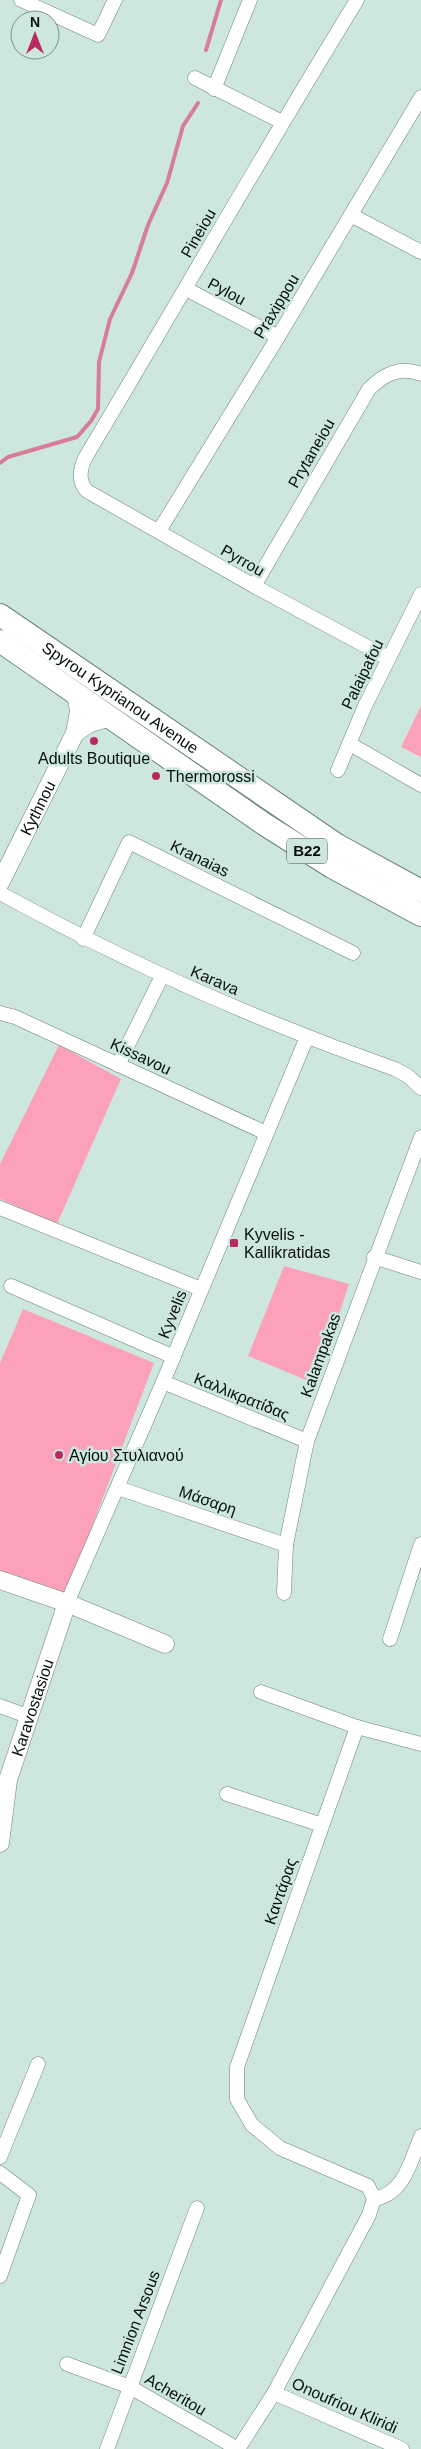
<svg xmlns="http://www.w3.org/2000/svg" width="421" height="2449" font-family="Helvetica,sans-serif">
  <rect width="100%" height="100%" fill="#cde7df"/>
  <!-- green -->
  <g fill="#fba2ba">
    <path d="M421,706V757L401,747Z"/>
    <path d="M59,1045L121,1079L57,1224L0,1199V1164Z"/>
    <path d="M284,1266L349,1284L316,1384L248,1356Z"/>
    <path d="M23,1309L154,1363L61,1608L0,1571V1363Z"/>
  </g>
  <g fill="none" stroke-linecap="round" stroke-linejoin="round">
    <!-- stream -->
    <g stroke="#d87d97" stroke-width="4">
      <path d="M206,50L221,0"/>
      <path d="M0,463L8,457L77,437L91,421L98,409L99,362L110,319L132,273L148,225L167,183L183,126L198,103"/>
    </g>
    <!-- minor casing -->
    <g stroke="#6a827b" stroke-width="15">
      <g id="minor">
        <path d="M21,0L98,35L115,0"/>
        <path d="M357,0C264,151 176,306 85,458C80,469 78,482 87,491L254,586L388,658"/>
        <path d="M195,78L282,122"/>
        <path d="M214,89L250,0"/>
        <path d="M351,215L421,252"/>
        <path d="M186,289L278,337"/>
        <path d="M159,531L278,337L421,97"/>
        <path d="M254,586L369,389C384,374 400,366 421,374"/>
        <path d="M350,744L421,785"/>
        <path d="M338,770L365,706L421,594"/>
        <path d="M0,893C127,963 258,1021 395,1069L408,1076L421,1088"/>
        <path d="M83,939L129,842L353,953"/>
        <path d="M0,1013L15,1017L266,1133"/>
        <path d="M118,1065L162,976"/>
        <path d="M0,1208L201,1289"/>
        <path d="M374,1257L421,1272"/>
        <path d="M11,1286L174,1357"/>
        <path d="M163,1382L307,1441"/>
        <path d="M118,1488L286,1545"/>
        <path d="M284,1593L286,1545L307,1441L421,1137"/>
        <path d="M67,1603L163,1382L307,1037"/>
        <path d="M390,1639L421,1544"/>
        <path d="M261,1692L357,1727L421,1744"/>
        <path d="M0,1706L30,1717"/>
        <path d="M227,1794L322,1825"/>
        <path d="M0,2157L38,2064"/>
        <path d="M0,2173L29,2195L0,2276"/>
        <path d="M374,2199C404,2194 411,2161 421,2136"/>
        <path d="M67,2364L130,2387L238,2449"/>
        <path d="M274,2393L402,2449"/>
        <path d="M107,2449L197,2208"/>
        <path d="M238,2449L274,2393L369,2215L374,2199L368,2186L280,2148L252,2125L237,2099V2067L357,1727"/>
      </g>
    </g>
    <!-- tertiary casing -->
    <g stroke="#6a827b" stroke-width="19">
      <g id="tertiary">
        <path d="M75,733L88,724L111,717"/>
        <path id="s1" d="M0,883L75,733L79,711L76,693"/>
        <path d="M0,1580L67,1603L165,1644"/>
        <path id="s2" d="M0,1843L8,1780L67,1603"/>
      </g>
    </g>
    <!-- primary casing -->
    <g stroke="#6a827b" stroke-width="24">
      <g id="primary">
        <path id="s3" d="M0,615L337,845L421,891"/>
        <path d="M0,641L264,824L332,867L421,915"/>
      </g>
    </g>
    <!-- minor -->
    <use href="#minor" stroke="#fff" stroke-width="14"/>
    <!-- tertiary -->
    <use href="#tertiary" stroke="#fff" stroke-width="18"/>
    <!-- primary -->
    <use href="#primary" stroke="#fff" stroke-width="22"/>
  </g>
  <!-- markers -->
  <g fill="#b72b62" stroke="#cde7df" stroke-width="2">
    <circle cx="94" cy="741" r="5"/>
    <circle cx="156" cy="776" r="5"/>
    <rect x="229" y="1238" width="10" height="10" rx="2.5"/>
    <circle cx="59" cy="1455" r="5"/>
  </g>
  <g text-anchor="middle" stroke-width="5" stroke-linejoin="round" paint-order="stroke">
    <!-- shield labels -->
    <rect fill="#cde7df" stroke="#42504b" stroke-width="1" x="287" y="838.5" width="40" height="25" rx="4"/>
    <g font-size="15" font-weight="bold" fill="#060f0c">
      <text x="307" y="856">B22</text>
    </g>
    <!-- street labels -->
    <g font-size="16" fill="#060f0c" stroke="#cde7df">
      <text transform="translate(198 233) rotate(-60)" y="6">Pineiou</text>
      <text transform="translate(227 291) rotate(28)" y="6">Pylou</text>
      <text transform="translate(276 306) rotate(-59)" y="6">Praxippou</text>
      <text transform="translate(311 453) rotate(-60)" y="6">Prytaneiou</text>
      <text transform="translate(243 560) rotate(30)" y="6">Pyrrou</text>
      <text transform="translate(362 674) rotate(-64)" y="6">Palaipafou</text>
      <text dy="6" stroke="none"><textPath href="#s3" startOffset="146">Spyrou Kyprianou Avenue</textPath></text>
      <text dy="6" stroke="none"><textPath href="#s1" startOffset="84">Kythnou</textPath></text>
      <text transform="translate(200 858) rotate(26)" y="6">Kranaias</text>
      <text transform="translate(215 980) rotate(23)" y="6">Karava</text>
      <text transform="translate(141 1056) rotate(25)" y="6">Kissavou</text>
      <text transform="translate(172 1314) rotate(-68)" y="6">Kyvelis</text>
      <text transform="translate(320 1355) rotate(-70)" y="6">Kalampakas</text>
      <text transform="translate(242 1396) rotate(22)" y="6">Καλλικρατίδας</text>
      <text transform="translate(208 1500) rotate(19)" y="6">Μάσαρη</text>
      <text dy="6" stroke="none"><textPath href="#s2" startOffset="140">Karavostasiou</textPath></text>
      <text transform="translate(280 1891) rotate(-71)" y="6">Καντάρας</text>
      <text transform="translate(135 2322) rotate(-69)" y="6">Limnion Arsous</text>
      <text transform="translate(176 2394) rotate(30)" y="6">Acheritou</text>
      <text transform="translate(345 2405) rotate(24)" y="6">Onoufriou Kliridi</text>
    </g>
    <!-- poi labels -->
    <g font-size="16" fill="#060f0c" stroke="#cde7df" text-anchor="start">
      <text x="94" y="764" text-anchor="middle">Adults Boutique</text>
      <text x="166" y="782">Thermorossi</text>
      <text x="244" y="1240">Kyvelis -<tspan x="244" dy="18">Kallikratidas</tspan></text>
      <text x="69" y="1461">Αγίου Στυλιανού</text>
    </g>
  </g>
  <!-- north arrow -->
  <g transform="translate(35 35)"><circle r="24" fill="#cde7df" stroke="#7d918b"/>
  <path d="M0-4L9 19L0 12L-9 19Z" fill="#b72b62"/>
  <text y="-8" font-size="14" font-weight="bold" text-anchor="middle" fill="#060f0c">N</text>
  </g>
</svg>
